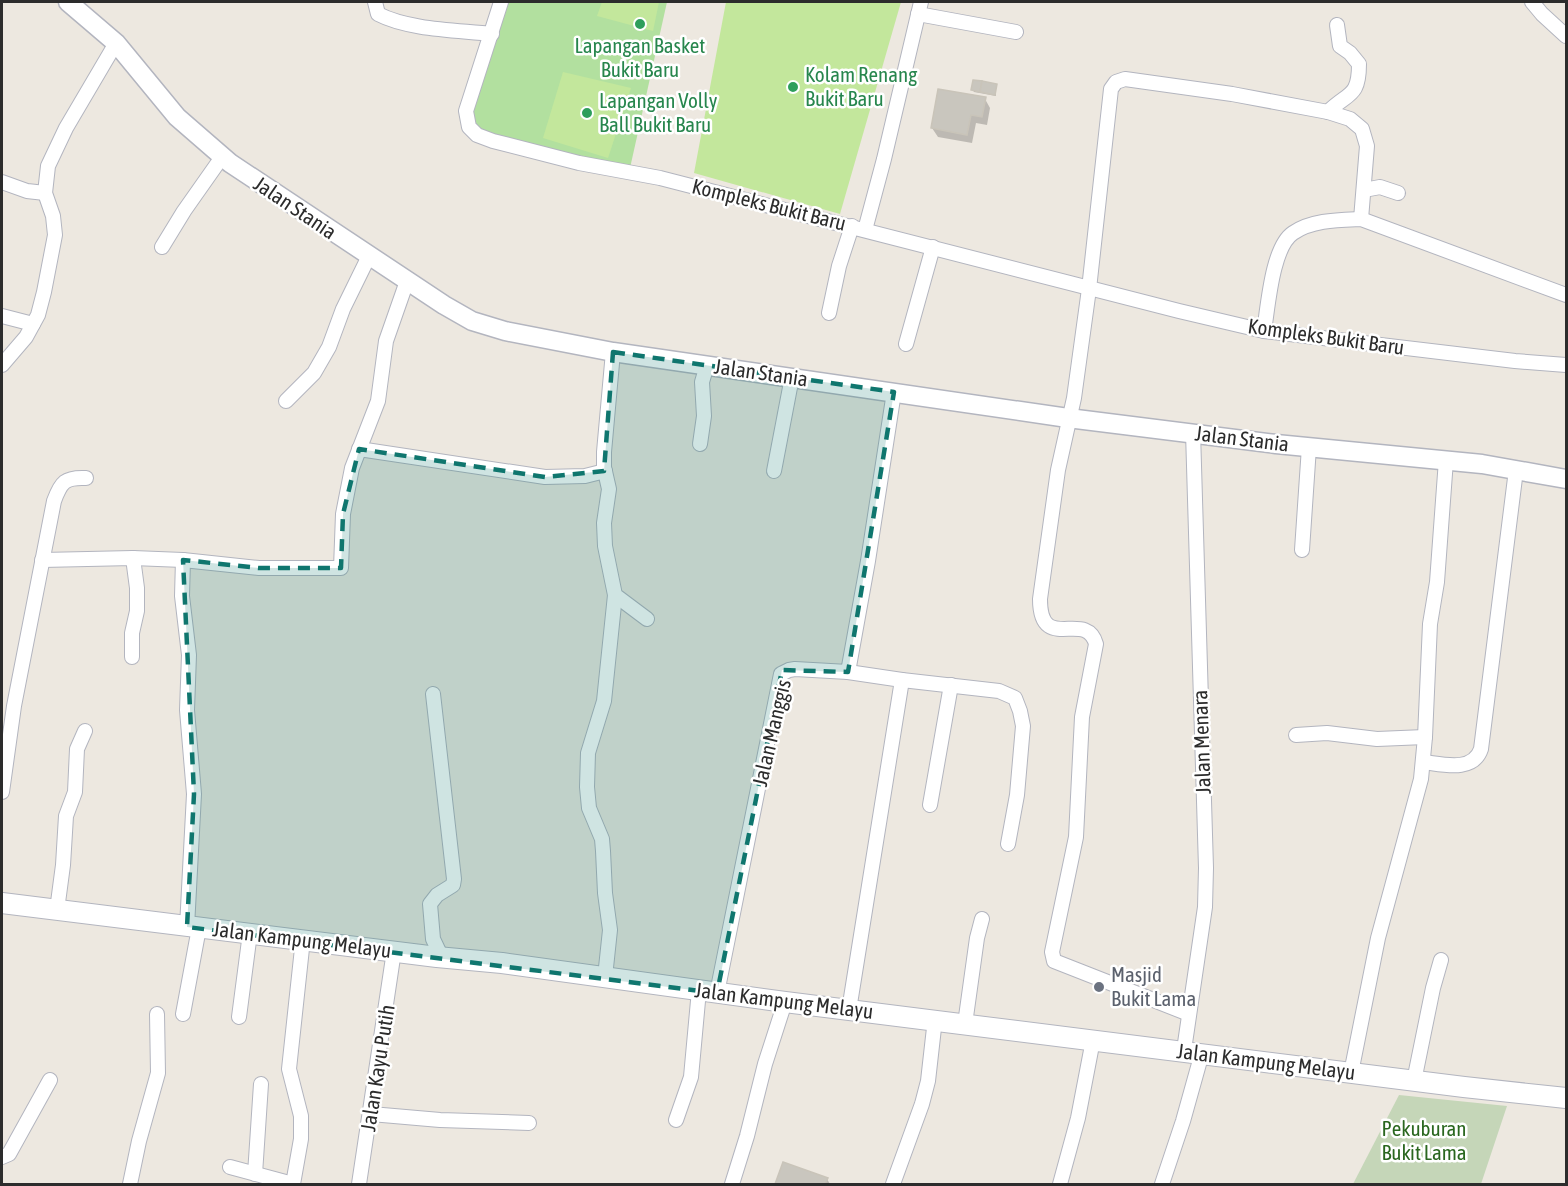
<svg xmlns="http://www.w3.org/2000/svg" width="1568" height="1186" font-family="'Asap Condensed',sans-serif">
  <rect width="100%" height="100%" fill="#ede8e0"/>
  <!-- green -->
  <path fill="#b2e09f" d="M504,2H667L628,177L467,131Z"/>
  <!-- cemetery -->
  <path fill="#c5d6b8" d="M1399,1095L1507,1106L1481,1184H1353Z"/>
  <!-- pitch -->
  <g fill="#c3e79c">
    <path d="M602,2H659L653,31L597,16Z"/>
    <path d="M726,2H901L840,214L694,173Z"/>
    <path d="M563,72L631,88L608,158L543,138Z"/>
  </g>
  <!-- shadow -->
  <g fill="#0003">
    <path d="M996,85V96L974,92L973,90Z"/>
    <path d="M985,99L990,108L987,125L976,123L972,143L938,137L932,128Z"/>
    <path d="M784,1164L827,1179L830,1184H776Z"/>
  </g>
  <!-- building -->
  <g fill="#c9c6be" stroke="#c9c4b9" stroke-width="1.5">
    <path d="M973,80L982,81L980,92L971,90Z"/>
    <path d="M982,81L997,84L995,95L980,92Z"/>
    <path d="M938,89L986,97L982,117L971,115L967,135L931,128Z"/>
    <path d="M783,1162L828,1178L825,1184H775Z"/>
  </g>
  <g fill="none" stroke-linecap="round" stroke-linejoin="round">
    <!-- minor casing -->
    <g stroke="#b3b5bf" stroke-width="16">
      <g id="minor">
        <path d="M375,2L378,14C409,30 457,30 492,34"/>
        <path d="M501,2L466,111L469,127L477,135L493,141L579,163L660,178L1179,311L1264,331L1515,361L1566,365"/>
        <path d="M1532,2L1542,14L1566,36"/>
        <path d="M918,14L1016,32"/>
        <path d="M1328,112C1348,92 1359,98 1359,64L1350,53L1340,46L1337,25"/>
        <path d="M2,182L27,191L45,193"/>
        <path d="M1364,190L1380,187L1398,193"/>
        <path d="M865,230L884,159L921,2"/>
        <path d="M162,247L184,211L222,157"/>
        <path d="M829,313L839,266L852,226"/>
        <path d="M2,316L33,324"/>
        <path d="M1264,331C1268,307 1272,247 1293,233C1312,220 1339,220 1361,219L1566,295"/>
        <path d="M906,344L933,247"/>
        <path d="M613,352L604,452V467L609,489L604,523L605,546L615,595L647,619"/>
        <path d="M2,365L26,337L38,315L44,292L55,235L53,216L45,193L48,166L66,128L116,43"/>
        <path d="M286,401L314,373L329,347L343,309L369,256"/>
        <path d="M700,444L704,416L702,382L707,365"/>
        <path d="M359,449L545,477L585,476L605,471"/>
        <path d="M774,471L792,377"/>
        <path d="M1302,550L1309,447"/>
        <path d="M42,560L133,558L183,560L259,568H341L343,514L352,468L378,401L386,341L407,281"/>
        <path d="M183,560L182,596L189,655L187,710L194,794L187,927"/>
        <path d="M132,657V633L137,611V588L133,558"/>
        <path d="M848,672L902,680L849,1010"/>
        <path d="M902,680L999,691L1015,698L1020,711L1023,726L1017,795L1008,844"/>
        <path d="M433,694L454,879L453,885L437,895L430,904L433,939L442,958"/>
        <path d="M1296,735L1327,733L1377,739L1425,737"/>
        <path d="M1423,762C1442,764 1473,773 1481,749L1516,470"/>
        <path d="M2,792L14,706L54,501C61,482 65,477 86,478"/>
        <path d="M930,805L951,685"/>
        <path d="M57,910L63,865L66,816L75,792L77,749L85,731"/>
        <path d="M605,977L610,930L605,893L603,851L602,839L589,808L587,787L588,753L604,701L615,595"/>
        <path d="M717,993L781,674L789,670L795,669L848,672L868,561L894,392"/>
        <path d="M183,1014L199,928"/>
        <path d="M1189,1014L1054,961L1052,952L1076,837L1082,717L1096,644C1086,608 1040,655 1040,599L1058,470L1074,398L1089,289L1111,89L1116,82L1125,79L1232,94L1328,112L1350,119L1362,129L1367,146L1361,219"/>
        <path d="M239,1017L250,933"/>
        <path d="M965,1024L977,938L982,919"/>
        <path d="M1184,1050L1205,907L1206,868L1193,432"/>
        <path d="M1351,1073L1378,938L1421,779L1425,737L1430,624L1437,582L1446,460"/>
        <path d="M1414,1081L1433,988L1441,960"/>
        <path d="M371,1114L440,1120L529,1123"/>
        <path d="M676,1120L691,1077L699,990"/>
        <path d="M2,1157L9,1154L50,1080"/>
        <path d="M230,1167L293,1184"/>
        <path d="M255,1174L261,1084"/>
        <path d="M130,1184L139,1141L158,1073L157,1014"/>
        <path d="M293,1184L301,1139V1116L289,1069L303,939"/>
        <path d="M359,1184L394,951"/>
        <path d="M732,1184L747,1136L765,1064L785,1002"/>
        <path d="M893,1184L922,1104L928,1081L935,1019"/>
        <path d="M1060,1184L1078,1118L1093,1040"/>
        <path d="M1162,1184L1183,1121L1202,1053"/>
      </g>
    </g>
    <!-- tertiary casing -->
    <g stroke="#b3b5bf" stroke-width="21">
      <path id="tertiary" d="M68,2L116,43L177,117L230,163L444,305L472,321L505,331L613,352L1068,418L1276,444L1482,464L1566,479"/>
    </g>
    <!-- secondary casing -->
    <g stroke="#b3b5bf" stroke-width="22">
      <path id="secondary" d="M2,903L437,957L502,963L785,1002L1464,1087L1566,1098"/>
    </g>
    <!-- minor -->
    <use href="#minor" stroke="#fff" stroke-width="14"/>
    <!-- tertiary -->
    <use href="#tertiary" stroke="#fff" stroke-width="18"/>
    <!-- secondary -->
    <use href="#secondary" stroke="#fff" stroke-width="20"/>
  </g>
  <!-- marked area -->
  <path fill="#0f766e" fill-opacity="0.2" stroke="#0f766e" stroke-width="4.5" stroke-dasharray="12 8" stroke-linejoin="round" d="M613,352L894,392L848,672L782,670L717,993L187,927L194,794L183,560L259,568H341L343,514L359,449L545,477L604,471Z"/>
  <!-- markers -->
  <g fill="#2e9e5b" stroke="#fff" stroke-width="2">
    <circle cx="640" cy="24" r="6"/>
    <circle cx="793" cy="87" r="6"/>
    <circle cx="587" cy="113" r="6"/>
  </g>
  <circle fill="#6b7280" stroke="#fff" stroke-width="2" cx="1099" cy="987" r="6"/>
  <g text-anchor="middle" stroke-width="5" stroke-linejoin="round" paint-order="stroke">
    <!-- leisure labels -->
    <g font-size="21" fill="#27864d" stroke="#fff" text-anchor="start">
      <text x="640" y="53" text-anchor="middle">Lapangan Basket<tspan x="640" dy="24">Bukit Baru</tspan></text>
      <text x="805" y="82">Kolam Renang<tspan x="805" dy="24">Bukit Baru</tspan></text>
      <text x="599" y="108">Lapangan Volly<tspan x="599" dy="24">Ball Bukit Baru</tspan></text>
    </g>
    <!-- street labels -->
    <g font-size="21" fill="#2c2c2c" stroke="#fff">
      <text transform="translate(769 205) rotate(14)" y="7">Kompleks Bukit Baru</text>
      <text transform="translate(295 208) rotate(34)" y="7">Jalan Stania</text>
      <text transform="translate(1326 337) rotate(8)" y="7">Kompleks Bukit Baru</text>
      <text transform="translate(761 373) rotate(8)" y="7">Jalan Stania</text>
      <text transform="translate(1242 439) rotate(7)" y="7">Jalan Stania</text>
      <text transform="translate(772 733) rotate(-77)" y="7">Jalan Manggis</text>
      <text transform="translate(1202 742) rotate(-92)" y="7">Jalan Menara</text>
      <text transform="translate(302 940) rotate(7)" y="7">Jalan Kampung Melayu</text>
      <text transform="translate(784 1001) rotate(7)" y="7">Jalan Kampung Melayu</text>
      <text transform="translate(1266 1062) rotate(7)" y="7">Jalan Kampung Melayu</text>
      <text transform="translate(378 1068) rotate(-81)" y="7">Jalan Kayu Putih</text>
    </g>
    <!-- worship labels -->
    <g font-size="21" fill="#5b616d" stroke="#fff" text-anchor="start">
      <text x="1111" y="982">Masjid<tspan x="1111" dy="24">Bukit Lama</tspan></text>
    </g>
    <!-- park labels -->
    <g font-size="21" fill="#2a671f" stroke="#fff">
      <text x="1424" y="1136">Pekuburan<tspan x="1424" dy="24">Bukit Lama</tspan></text>
    </g>
  </g>
  <!-- border -->
  <rect width="1568" height="1186" fill="none" stroke="#2c2c2c" stroke-width="6"/>
</svg>
